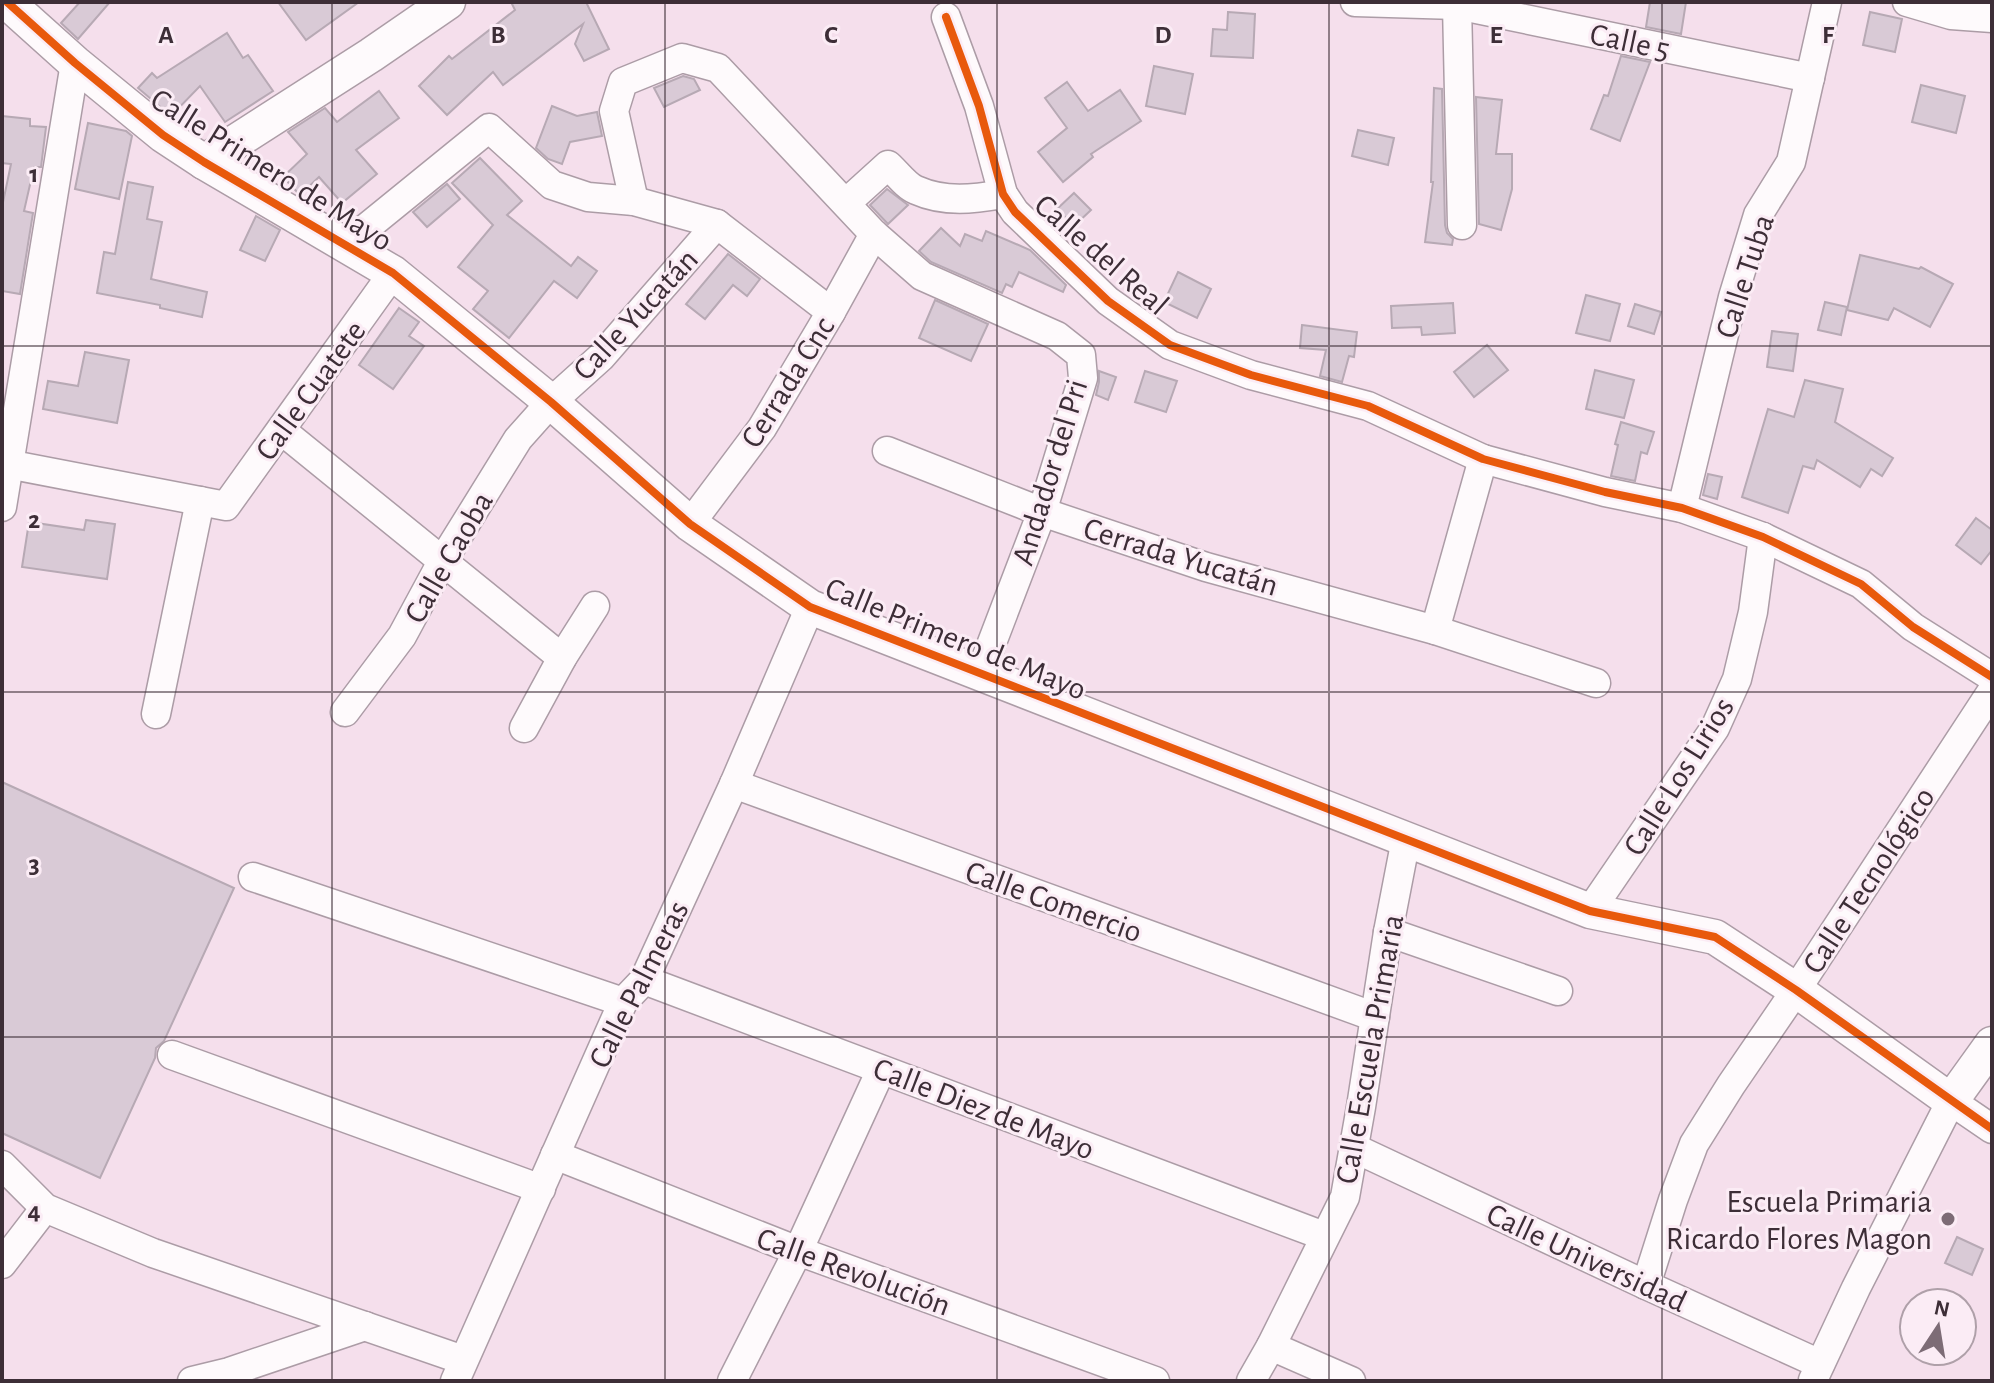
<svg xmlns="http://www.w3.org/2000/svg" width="1994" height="1383" font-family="'Alegreya Sans',sans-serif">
  <rect width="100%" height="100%" fill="#f5dfec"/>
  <!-- building -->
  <g fill="#d9cad6" stroke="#b7a9b4" stroke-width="2">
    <path d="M80,2H110L78,39L61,23Z"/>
    <path d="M278,2H359L306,40Z"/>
    <path d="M511,2H586L609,49L584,61L575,44L583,24L503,85L493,72L447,115L419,86L449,56L452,59L515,10Z"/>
    <path d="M1650,2H1686L1681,34L1646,27Z"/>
    <path d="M1228,12L1255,14L1253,58L1211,56L1213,29L1227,30Z"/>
    <path d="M1870,12L1902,19L1895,52L1863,45Z"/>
    <path d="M227,33L243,58L248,55L273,91L225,122L200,86L171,116L138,88L152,73L157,78Z"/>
    <path d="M1621,56L1650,62L1620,141L1591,129L1604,95L1608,96Z"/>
    <path d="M1154,66L1193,74L1185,114L1146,106Z"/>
    <path d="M683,76L694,79L700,90L664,107L654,88Z"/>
    <path d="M1067,82L1088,111L1120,90L1141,121L1091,154L1093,157L1063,182L1038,152L1067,128L1045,98Z"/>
    <path d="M1921,85L1965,96L1956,133L1912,122Z"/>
    <path d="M1434,88L1442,89L1445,225L1447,233L1453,239L1452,245L1425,242L1433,182H1431Z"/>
    <path d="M379,91L399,118L356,150L377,174L342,203L319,177L300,195L283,177L307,154L288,132L325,108L337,122Z"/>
    <path d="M1476,97L1502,100L1496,154H1512V189L1501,230L1479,224Z"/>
    <path d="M552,106L577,116L597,112L602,136L570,142L562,164L548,159L536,148Z"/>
    <path d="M2,116L30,119V126L46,127L41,167H34L24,211L33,213L20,294L2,291V207L11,164L2,163Z"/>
    <path d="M88,123L126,131L132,136L119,199L75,189Z"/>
    <path d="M1358,130L1394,138L1388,165L1352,156Z"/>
    <path d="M480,158L522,201L507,215L571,266L578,257L597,271L577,298L554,281L509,338L473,309L488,291L458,267L493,225L452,183Z"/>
    <path d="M128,182L153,187L147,219L162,222L151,279L207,292L202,317L160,308V305L97,293L104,252L115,254Z"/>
    <path d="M447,184L460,199L427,227L413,212Z"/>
    <path d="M887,189L908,205L888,224L870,205Z"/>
    <path d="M1074,193L1091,210L1074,226L1057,209Z"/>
    <path d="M256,216L280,230L265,261L240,250Z"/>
    <path d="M941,228L960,246L965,234L982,241L986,231L1030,250L1066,285L1063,292L1019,272L1012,287L1006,284L1002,293L931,262L919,251Z"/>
    <path d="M728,254L760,279L747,296L733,285L705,319L686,304Z"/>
    <path d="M1860,255L1919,269L1921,267L1953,284L1930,327L1894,308L1888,320L1847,310Z"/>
    <path d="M1178,272L1211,289L1197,318L1164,302Z"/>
    <path d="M1586,295L1620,304L1610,341L1576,333Z"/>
    <path d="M935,300L988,324L971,361L919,338Z"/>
    <path d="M1825,302L1847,307L1841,335L1818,330Z"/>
    <path d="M1453,303L1455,333L1422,335L1421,327L1392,328L1391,306Z"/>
    <path d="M1635,304L1661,312L1654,334L1628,326Z"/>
    <path d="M399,308L419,322L409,336L424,346L393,389L359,365Z"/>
    <path d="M1302,325L1357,332L1354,357L1349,356L1342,382L1320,376L1326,350L1300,348Z"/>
    <path d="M1772,331L1798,334L1793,371L1767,367Z"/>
    <path d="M1487,345L1508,370L1474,397L1454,372Z"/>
    <path d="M85,352L129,360L117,423L43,409L48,381L78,386Z"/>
    <path d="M1595,370L1634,380L1624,418L1586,409Z"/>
    <path d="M1099,371L1116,377L1108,400L1096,395L1099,382Z"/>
    <path d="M1145,371L1177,381L1166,412L1135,402Z"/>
    <path d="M1805,380L1843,389L1835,422L1893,458L1882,476L1871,469L1860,487L1817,460L1814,469L1803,466L1788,513L1742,497L1768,409L1794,417Z"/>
    <path d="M1621,422L1654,432L1647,454L1641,452L1635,481L1611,476L1618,445L1615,444Z"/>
    <path d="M1708,474L1722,477L1717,499L1703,495Z"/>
    <path d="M1976,518L1992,530V550L1981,564L1956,545Z"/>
    <path d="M86,520L115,524L107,579L22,567L29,522L84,530Z"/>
    <path d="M2,782L234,888L164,1041L156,1048L155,1058L100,1178L2,1133Z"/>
    <path d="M1957,1237L1983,1249L1972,1275L1945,1263Z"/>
  </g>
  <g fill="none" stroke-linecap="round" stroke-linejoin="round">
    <!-- minor casing -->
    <g stroke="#ac9ca6" stroke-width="31">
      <g id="minor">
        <path d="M1355,2L1457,5L1810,78"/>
        <path d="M1907,2L1951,15L1992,18"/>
        <path d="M1457,5L1462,225"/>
        <path d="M946,17L979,106L1003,194L1015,212L1108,301L1170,345L1251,375L1368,406L1483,459L1605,492L1682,508L1763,537L1861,584L1913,627L1992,677"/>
        <path d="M634,201L614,111L623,82L682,58L718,68L874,234L922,276L1057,336L1081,355L1083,378L1042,512L980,674"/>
        <path d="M846,203L888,165C897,173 906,186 916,190C945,203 974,199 1003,194"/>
        <path d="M345,245L489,128L552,185L588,197L634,201L717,224L831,312"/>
        <path d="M281,430L562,658"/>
        <path d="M887,451L1042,512L1206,567L1435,630L1596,683"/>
        <path d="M2,463L226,506L393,273"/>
        <path d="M2,507L75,63"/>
        <path d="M1682,508L1733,297L1758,215L1791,162L1827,2"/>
        <path d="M690,524L762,428L831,312L874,234"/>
        <path d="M1435,630L1483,459"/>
        <path d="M345,712L402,636L443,560L518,439L551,402L601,357L717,224"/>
        <path d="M156,714L200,501"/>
        <path d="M524,728L562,658L595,606"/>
        <path d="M734,784L1375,1017"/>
        <path d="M253,877L623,1002"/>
        <path d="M1590,911L1715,728L1737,679L1753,612L1763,537"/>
        <path d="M1388,932L1558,991"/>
        <path d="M644,980L1324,1236"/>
        <path d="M172,1055L541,1189"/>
        <path d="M1354,1148L1646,1285L1820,1364"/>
        <path d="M555,1155L798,1251L1155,1381"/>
        <path d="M2,1165L45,1208L153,1253L463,1360"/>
        <path d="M2,1264L45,1208"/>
        <path d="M1646,1285L1673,1200L1694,1144L1731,1085L1796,990L1992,691"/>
        <path d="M1271,1346L1351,1381"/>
        <path d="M1813,1380L1856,1288L1951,1101L1992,1129"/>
        <path d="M192,1381L229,1372L365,1326"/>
        <path d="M455,1381L623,1002L644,980L734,784L810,607"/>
        <path d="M732,1381L798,1251L881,1070"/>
        <path d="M1251,1381L1271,1346L1345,1197L1361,1107L1388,932L1406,839"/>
      </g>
    </g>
    <!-- tertiary casing -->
    <g stroke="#ac9ca6" stroke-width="37">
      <g id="tertiary">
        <path d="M7,2L75,63L163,135L204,162L393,273L551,402L690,524L810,607L1590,911L1715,937L1796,990L1951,1101L1992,1044"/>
        <path d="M204,162L371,55L448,2"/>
      </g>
    </g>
    <!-- minor -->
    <use href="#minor" stroke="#fefafc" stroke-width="28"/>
    <!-- tertiary -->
    <use href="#tertiary" stroke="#fefafc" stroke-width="34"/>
    <!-- cycleway casing -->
    <g stroke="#fbecf5" stroke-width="13">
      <g id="cycleway">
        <path d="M7,2L75,63L163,135L204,162L393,273L551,402L690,524L810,607L1590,911L1715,937L1796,990L1992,1129"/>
        <path d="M946,17L979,106L1003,194L1015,212L1108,301L1170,345L1251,375L1368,406L1483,459L1605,492L1682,508L1763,537L1861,584L1913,627L1992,677"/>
      </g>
    </g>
    <!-- cycleway -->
    <use href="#cycleway" stroke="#e8590c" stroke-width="8"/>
  </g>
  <!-- grid -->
  <path fill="none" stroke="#3d2e37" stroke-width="2" stroke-opacity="0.55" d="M332,2V1381M665,2V1381M997,2V1381M1329,2V1381M1662,2V1381M2,346H1992M2,692H1992M2,1037H1992"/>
  <!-- markers -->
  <circle fill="#7d6c76" stroke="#fbecf5" stroke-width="3" cx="1948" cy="1219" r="8"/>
  <g text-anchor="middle" stroke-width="6" stroke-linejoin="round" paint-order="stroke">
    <!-- street labels -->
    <g font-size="32" fill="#3d2e37" stroke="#fbecf5">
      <text transform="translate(1630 41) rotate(12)" y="11">Calle 5</text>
      <text transform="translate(272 169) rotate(32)" y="11">Calle Primero de Mayo</text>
      <text transform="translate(1102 254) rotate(41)" y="11">Calle del Real</text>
      <text transform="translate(1744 276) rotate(-72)" y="11">Calle Tuba</text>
      <text transform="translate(635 314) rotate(-47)" y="11">Calle Yucatán</text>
      <text transform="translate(787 382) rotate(-58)" y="11">Cerrada Cnc</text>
      <text transform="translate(310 390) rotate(-54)" y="11">Calle Cuatete</text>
      <text transform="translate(1049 472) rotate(-73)" y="11">Andador del Pri</text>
      <text transform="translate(1181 556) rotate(17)" y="11">Cerrada Yucatán</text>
      <text transform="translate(448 557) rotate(-60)" y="11">Calle Caoba</text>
      <text transform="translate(956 638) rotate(22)" y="11">Calle Primero de Mayo</text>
      <text transform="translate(1678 776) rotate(-58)" y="11">Calle Los Lirios</text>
      <text transform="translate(1868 880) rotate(-57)" y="11">Calle Tecnológico</text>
      <text transform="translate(1054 901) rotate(20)" y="11">Calle Comercio</text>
      <text transform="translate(638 984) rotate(-63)" y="11">Calle Palmeras</text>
      <text transform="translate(1369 1049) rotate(-80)" y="11">Calle Escuela Primaria</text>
      <text transform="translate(984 1108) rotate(21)" y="11">Calle Diez de Mayo</text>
      <text transform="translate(1587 1257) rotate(25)" y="11">Calle Universidad</text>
      <text transform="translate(854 1271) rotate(20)" y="11">Calle Revolución</text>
    </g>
    <!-- poi labels -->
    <g font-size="32" fill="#3d2e37" stroke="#fbecf5" text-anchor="end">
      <text x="1932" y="1212">Escuela Primaria<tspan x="1932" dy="37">Ricardo Flores Magon</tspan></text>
    </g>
  </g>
  <g font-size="26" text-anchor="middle" font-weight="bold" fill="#3d2e37" stroke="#fbecf5" stroke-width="6" stroke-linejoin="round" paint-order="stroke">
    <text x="166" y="43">A</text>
    <text x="498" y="43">B</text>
    <text x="831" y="43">C</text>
    <text x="1163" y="43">D</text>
    <text x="1496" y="43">E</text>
    <text x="1828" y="43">F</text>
    <text x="34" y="182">1</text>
    <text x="34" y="528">2</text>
    <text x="34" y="873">3</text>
    <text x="34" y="1219">4</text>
  </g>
  <!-- border -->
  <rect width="1994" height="1383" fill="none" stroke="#3d2e37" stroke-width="8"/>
  <!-- north arrow -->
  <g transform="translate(1938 1327) rotate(12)"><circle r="38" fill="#fbecf5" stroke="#afa0a9" stroke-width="2"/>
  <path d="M0-6L14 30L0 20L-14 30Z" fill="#7d6c76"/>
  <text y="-12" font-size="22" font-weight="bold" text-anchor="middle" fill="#3d2e37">N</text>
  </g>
</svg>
